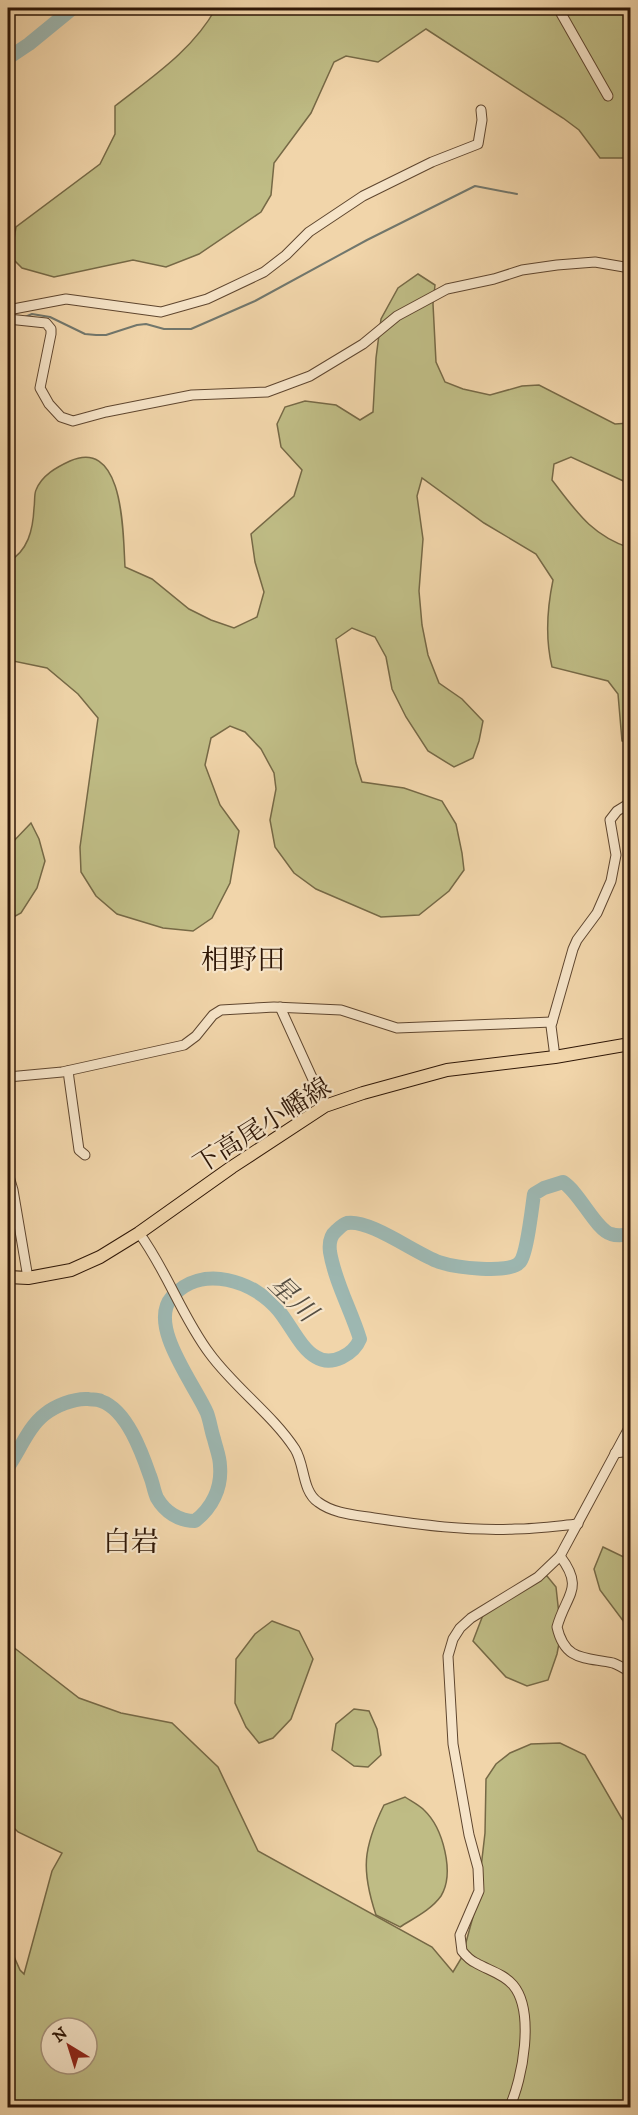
<svg xmlns="http://www.w3.org/2000/svg" width="638" height="2115" font-family="'IM FELL DW Pica','Noto Serif JP',serif">
  <rect width="100%" height="100%" fill="#f1d5aa"/>
  <filter id="stains"><feTurbulence type="fractalNoise" baseFrequency=".00333" numOctaves="4"/><feColorMatrix values="0 0 0 0 .2 0 0 0 0 .09 0 0 0 0 .02 0 0 0 .5 -.17"/></filter>
  <radialGradient id="worn" r=".72"><stop offset=".6" stop-color="#630" stop-opacity="0"/><stop offset="1" stop-color="#630" stop-opacity=".3"/></radialGradient>
  <!-- green -->
  <g fill="#bfbc85" stroke="#766946" stroke-width="1.5" fill-rule="evenodd">
    <path d="M216,8H630V158H600L579,130L563,118L426,29L378,62L346,56L334,62L311,113L274,163L271,195L261,212L199,254L166,267L133,260L54,277L22,268L11,257L16,227L100,164L115,134V106C152,77 193,50 216,8Z"/>
    <path d="M418,274L435,285L433,304L436,362L445,382L463,389L490,395L522,386L539,385L615,424L630,423V484L571,457L554,464L552,480C576,511 591,535 630,548V743L622,741L618,694L608,681L552,667C545,638 547,609 553,580L536,554L484,523L422,478L417,496L423,539L419,591L422,625L428,655L439,683L462,699L483,721L479,741L473,758L454,767L428,751L406,717L392,689L386,657L375,637L352,628L336,639L356,763L362,782L404,788L442,801L456,824L462,853L464,870L449,891L419,915L381,917L316,889L294,873L275,847L270,820L276,789L274,773L261,749L245,732L230,726L211,738L205,765L220,805L239,831L230,883L212,918L193,931L163,928L117,914L96,896L81,872L80,847L98,718L78,694L47,668L8,660V562C28,551 33,530 34,508C35,503 34,494 36,490C42,475 57,467 70,461C125,437 123,536 125,567L152,579L189,609L211,620L234,628L257,617L264,592L255,562L251,534L294,496L302,470L281,447L277,424L285,407L305,401L336,405L360,420L373,412L376,358L381,319L398,288Z"/>
    <path d="M31,823L39,839L45,861L37,888L21,913L8,920V847Z"/>
    <path d="M603,1547L630,1560V1630L600,1590L594,1569Z"/>
    <path d="M531,1576H547L556,1587L561,1633L557,1654L548,1680L527,1686L506,1677L473,1641L483,1615Z"/>
    <path d="M272,1621L299,1631L313,1659L291,1719L273,1738L259,1743L246,1727L235,1703L236,1659L255,1634Z"/>
    <path d="M8,1643L79,1698L121,1713L172,1723L218,1767L258,1851L432,1947L453,1972L462,1957L477,1902L485,1833L486,1779L496,1764L510,1753L531,1744L560,1743L585,1755L622,1819L630,1824V2107H8V1943L20,1970L24,1974L52,1871L62,1853L18,1832L8,1822ZM51,2028H87V2064H51Z"/>
    <path d="M354,1709L369,1711L377,1729L381,1755L368,1767L354,1766L332,1750L336,1724Z"/>
    <path d="M405,1797C411,1801 419,1805 424,1810C443,1828 455,1873 441,1896C431,1910 414,1918 400,1927L376,1915C361,1870 363,1848 384,1805Z"/>
  </g>
  <g fill="none" stroke-linecap="round" stroke-linejoin="round">
    <!-- stream -->
    <path stroke="#71776d" stroke-width="2" d="M25,317L32,314L50,317L85,334L96,335H106L137,325L146,324L164,329H191L255,301L367,240L475,186L517,194"/>
    <!-- river -->
    <g stroke="#9db7b1" stroke-width="14">
      <path d="M8,58L29,44L73,8"/>
      <path d="M8,1467C20,1450 28,1427 45,1414C55,1406 74,1398 88,1399C92,1400 97,1399 101,1401C127,1410 142,1453 150,1476C153,1483 154,1492 157,1498C165,1512 179,1521 195,1521C212,1508 222,1488 220,1466C220,1457 216,1448 214,1439C211,1430 210,1421 207,1413C195,1385 147,1325 172,1297C201,1263 255,1281 279,1311C290,1324 301,1349 316,1357C332,1367 354,1354 360,1339C351,1310 335,1282 330,1252C329,1244 330,1236 336,1231C339,1228 343,1224 347,1223C370,1219 416,1254 439,1262C454,1267 509,1275 520,1262C527,1254 532,1207 534,1194L544,1188L563,1182C580,1193 596,1230 611,1234C617,1236 625,1235 630,1234"/>
    </g>
    <!-- minor casing -->
    <g stroke="#5f462f" stroke-width="11">
      <g id="minor">
        <path d="M558,8L608,96"/>
        <path d="M8,310L66,299L161,312L207,299L264,272L286,255L309,232L363,196L432,162L478,144L482,120L481,110"/>
        <path d="M8,319L46,323L51,329V334L40,388L49,404L61,417L73,421L106,412L192,395L267,392L310,376L363,344L397,316L447,289L494,279L522,270L557,265L595,262L630,268"/>
        <path d="M280,1007L325,1106"/>
        <path d="M555,1057L551,1026L573,949L577,940L597,913L611,881L616,855L610,820L617,811L630,803"/>
        <path d="M68,1071L79,1150L85,1155"/>
        <path d="M8,1077L62,1072L184,1045L196,1036L213,1015L221,1010L274,1007L341,1010L397,1028L552,1022"/>
        <path d="M8,1173L13,1190L28,1278"/>
        <path d="M139,1233C167,1271 182,1317 210,1354C235,1388 273,1415 295,1449C305,1465 302,1491 318,1502C334,1514 356,1515 374,1518C421,1525 467,1531 515,1529C536,1529 557,1526 578,1524"/>
        <path d="M615,1453L630,1451"/>
        <path d="M560,1556C585,1589 566,1594 557,1627C565,1662 586,1657 613,1663C619,1665 625,1669 630,1672"/>
        <path d="M509,2108C523,2079 535,2011 513,1985C504,1974 488,1970 476,1963C471,1961 466,1956 462,1951L460,1935L479,1891L478,1868L469,1835L453,1744L448,1656L453,1639L460,1628L471,1618L538,1577L560,1556L630,1426"/>
      </g>
    </g>
    <!-- major casing -->
    <g stroke="#2e1606" stroke-width="14">
      <path id="major" d="M8,1277L28,1278L71,1270L100,1257L139,1233L232,1167L325,1106L363,1093L447,1070L555,1057L630,1044"/>
    </g>
    <!-- minor -->
    <use href="#minor" stroke="#f6e4c8" stroke-width="9"/>
    <!-- major -->
    <use href="#major" stroke="#f1d5aa" stroke-width="12"/>
  </g>
  <g text-anchor="middle" stroke-width="4.5" stroke-linejoin="round" paint-order="stroke">
    <!-- street labels -->
    <g font-size="26" fill="#2e1606" stroke="#f6e4c8">
      <text transform="translate(262 1125) rotate(-32)" y="9">下高尾小幡線</text>
    </g>
    <!-- water labels -->
    <g font-size="27" font-style="italic" fill="#554e42" stroke="#f6e4c8">
      <text transform="translate(293 1298) rotate(44)" y="9">星川</text>
    </g>
    <!-- quarter labels -->
    <g font-size="28" fill="#2e1606" stroke="#f6e4c8">
      <text x="243" y="969">相野田</text>
      <text x="131" y="1551">白岩</text>
    </g>
  </g>
  <!-- margin -->
  <rect width="638" height="2115" fill="none" stroke="#f1d5aa" stroke-width="30"/>
  <rect x="9" y="9" width="620" height="2097" fill="none" stroke="#2e1606" stroke-width="3"/>
  <rect x="15" y="15" width="608" height="2085" fill="none" stroke="#2e1606" stroke-width="1.5"/>
  <!-- north arrow -->
  <g transform="translate(69 2046) rotate(322)"><circle r="28" fill="#f6e4c8" stroke="#a6927a" stroke-width="1.5"/>
  <path d="M0-4.5L10 22L0 15L-10 22Z" fill="#8f2418"/>
  <text y="-9" font-size="16" font-weight="bold" text-anchor="middle" fill="#2e1606">N</text>
  </g>
  <rect width="100%" height="100%" filter="url(#stains)"/>
  <rect width="100%" height="100%" fill="url(#worn)"/>
</svg>
